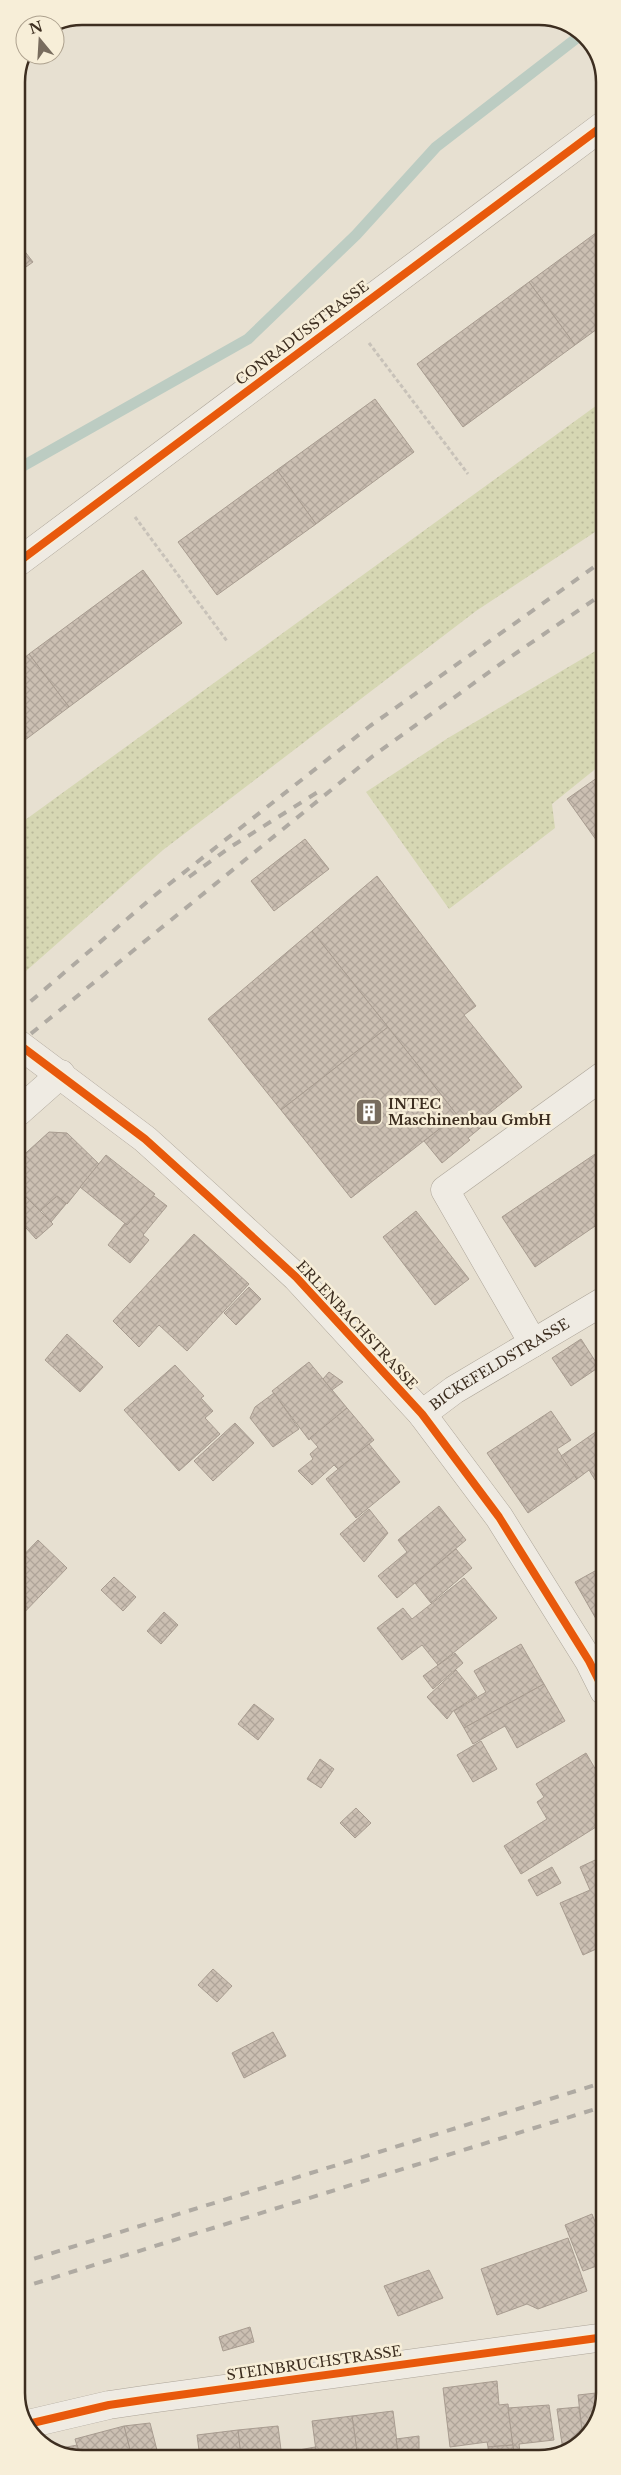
<svg xmlns="http://www.w3.org/2000/svg" width="621" height="2475" font-family="'Libre Baskerville',serif">
  <defs>
    <pattern id="grass-dots" width="8" height="8" patternUnits="userSpaceOnUse" patternTransform="scale(1.25)"><rect width="8" height="8" fill="#d6d7b3"/><path d="M2 2h.1M6 6h.1" fill="none" stroke="#b9b99a" stroke-width="1.8" stroke-linecap="round"/></pattern>
    <pattern id="building-cross-hatch" width="8" height="8" patternUnits="userSpaceOnUse" patternTransform="scale(1.25)"><rect width="8" height="8" fill="#cbbfb2"/><path d="M0 0l8 8M0 8l8-8" fill="none" stroke="#afa499"/></pattern>
  </defs>
  <rect width="100%" height="100%" fill="#e7e0d1"/>
  <!-- grass -->
  <g fill="url(#grass-dots)">
    <path d="M604,400V526L476,611L163,850L17,979V830L21,823Z"/>
    <path d="M604,646V762L552,804L555,828L449,909L366,792L448,738Z"/>
  </g>
  <g fill="none" stroke-linecap="round" stroke-linejoin="round">
    <!-- stream -->
    <path stroke="#bcccc2" stroke-width="11" d="M16,470L248,339L356,235L436,147L582,34"/>
  </g>
  <!-- building -->
  <g fill="url(#building-cross-hatch)" stroke="#a89c90">
    <path d="M604,227V324L575,345L529,282Z"/>
    <path d="M16,240L33,262L16,274Z"/>
    <path d="M529,282L575,345L463,427L417,364Z"/>
    <path d="M375,399L414,452L316,524L277,470Z"/>
    <path d="M277,470L316,524L217,595L178,542Z"/>
    <path d="M143,570L182,623L69,707L29,654Z"/>
    <path d="M29,654L69,707L17,746V664Z"/>
    <path d="M604,773V851L567,799Z"/>
    <path d="M305,839L329,869L274,911L251,881Z"/>
    <path d="M377,876L476,1006L464,1015L522,1087L482,1119L485,1124L468,1138L470,1140L442,1163L424,1141L457,1115L312,931Z"/>
    <path d="M312,931L388,1027L281,1110L208,1019Z"/>
    <path d="M388,1027L457,1115L351,1198L281,1110Z"/>
    <path d="M49,1132L67,1133L99,1164L67,1204L57,1196L39,1212L17,1187V1161Z"/>
    <path d="M604,1148V1220L535,1267L502,1217Z"/>
    <path d="M106,1155L155,1194L127,1225L80,1187Z"/>
    <path d="M22,1193L53,1224L36,1239L17,1218V1198Z"/>
    <path d="M57,1196L66,1204L51,1222L41,1210Z"/>
    <path d="M154,1196L167,1206L143,1235L149,1240L130,1263L108,1245L125,1223L127,1225Z"/>
    <path d="M416,1211L469,1279L435,1305L383,1237Z"/>
    <path d="M194,1234L249,1284L187,1351L159,1325L139,1347L113,1321Z"/>
    <path d="M249,1287L261,1299L236,1325L224,1313Z"/>
    <path d="M67,1334L103,1367L80,1392L45,1360Z"/>
    <path d="M581,1339L599,1367L571,1386L552,1358Z"/>
    <path d="M309,1362L347,1408L309,1440L272,1391Z"/>
    <path d="M175,1365L204,1396L201,1398L213,1411L205,1418L220,1434L179,1471L124,1410Z"/>
    <path d="M329,1372L343,1382L332,1390L323,1379Z"/>
    <path d="M274,1393L299,1429L273,1447L250,1418L255,1407Z"/>
    <path d="M347,1408L374,1440L338,1469L334,1465L312,1485L298,1471L313,1459L310,1454L318,1447L310,1438Z"/>
    <path d="M551,1411L571,1440L557,1449L577,1479L528,1513L487,1453Z"/>
    <path d="M235,1423L254,1443L213,1481L194,1461Z"/>
    <path d="M597,1431L604,1441V1474L595,1480L589,1470L577,1479L561,1456Z"/>
    <path d="M369,1444L400,1482L356,1518L326,1479Z"/>
    <path d="M439,1506L466,1540L397,1598L378,1576L407,1552L398,1540Z"/>
    <path d="M369,1509L388,1533L364,1562L340,1534Z"/>
    <path d="M38,1540L67,1568L17,1620V1562Z"/>
    <path d="M456,1549L472,1568L431,1603L415,1583Z"/>
    <path d="M604,1566V1633L575,1582Z"/>
    <path d="M114,1577L136,1597L123,1611L101,1590Z"/>
    <path d="M464,1578L497,1618L438,1665L422,1645L402,1660L377,1628L403,1608L412,1619Z"/>
    <path d="M164,1612L178,1625L161,1644L147,1631Z"/>
    <path d="M521,1644L544,1684L464,1728L454,1711L486,1692L474,1671Z"/>
    <path d="M455,1653L463,1663L433,1689L423,1676Z"/>
    <path d="M456,1670L477,1696L453,1711L447,1719L427,1697Z"/>
    <path d="M544,1684L565,1721L517,1748L505,1726L473,1744L464,1728Z"/>
    <path d="M254,1704L274,1719L258,1740L238,1724Z"/>
    <path d="M481,1741L497,1769L473,1782L457,1755Z"/>
    <path d="M586,1753L604,1784V1822L521,1874L504,1846L547,1819L537,1802L544,1797L536,1784Z"/>
    <path d="M320,1759L334,1769L321,1788L307,1779Z"/>
    <path d="M356,1808L371,1823L355,1838L340,1823Z"/>
    <path d="M604,1856L605,1945L583,1955L560,1903L590,1890L580,1867Z"/>
    <path d="M552,1867L561,1883L537,1896L528,1880Z"/>
    <path d="M213,1969L232,1986L217,2002L198,1985Z"/>
    <path d="M273,2032L286,2056L244,2078L232,2053Z"/>
    <path d="M592,2214L605,2246V2263L583,2271L565,2225Z"/>
    <path d="M568,2238L587,2291L538,2309L527,2304L497,2315L481,2269Z"/>
    <path d="M429,2270L443,2298L398,2316L384,2286Z"/>
    <path d="M250,2327L254,2342L223,2351L219,2337Z"/>
    <path d="M497,2381L499,2405L508,2404L513,2445L488,2447L487,2442L450,2447L443,2388Z"/>
    <path d="M605,2392L589,2436L583,2439L578,2395Z"/>
    <path d="M549,2405L554,2440L519,2444L520,2452L514,2454L508,2408Z"/>
    <path d="M579,2407L583,2439L563,2451L557,2409Z"/>
    <path d="M393,2411L399,2458H358L352,2416Z"/>
    <path d="M352,2416L358,2458H317L312,2421Z"/>
    <path d="M150,2423L159,2458H132L124,2426Z"/>
    <path d="M124,2426L132,2458L81,2459L75,2439Z"/>
    <path d="M278,2426L282,2458H241L238,2430Z"/>
    <path d="M238,2430L241,2458H200L197,2435Z"/>
    <path d="M419,2436V2458H399L396,2439Z"/>
    <path d="M77,2445L81,2459L63,2453L62,2448Z"/>
    <path d="M513,2445L514,2458H489L488,2447Z"/>
    <path d="M315,2447L317,2458H300L299,2450Z"/>
  </g>
  <g fill="none" stroke-linecap="round" stroke-linejoin="round">
    <!-- minor casing -->
    <g stroke="#ada599" stroke-width="29">
      <g id="minor">
        <path d="M17,563L604,125"/>
        <path d="M17,1043L145,1139L208,1196L296,1277L422,1414L499,1517L589,1661L604,1691"/>
        <path d="M17,1113L61,1074"/>
        <path d="M533,1343L445,1190L604,1075"/>
        <path id="s1" d="M422,1414L454,1390L604,1301"/>
        <path d="M28,2424L109,2405L150,2399L605,2337"/>
      </g>
    </g>
    <!-- path -->
    <g stroke="#c8c2b9" stroke-width="3" stroke-dasharray="4 2.5" stroke-linecap="butt">
      <path d="M369,343L468,474"/>
      <path d="M135,517L227,641"/>
    </g>
    <!-- minor -->
    <use href="#minor" stroke="#efebe3" stroke-width="28"/>
    <!-- rail -->
    <g stroke="#afaaa2" stroke-width="4" stroke-dasharray="9 9" stroke-linecap="butt">
      <path d="M189,877L229,848L321,790"/>
      <path d="M17,1013L154,896L370,726L604,560"/>
      <path d="M17,1045L373,756L506,660L604,593"/>
      <path d="M17,2264L605,2082"/>
      <path d="M17,2289L605,2106"/>
    </g>
    <!-- cycleway casing -->
    <g stroke="#f7eed8" stroke-width="11">
      <g id="cycleway">
        <path d="M17,563L604,125"/>
        <path d="M17,1043L145,1139L208,1196L296,1277L422,1414L499,1517L589,1661L604,1691"/>
        <path d="M28,2424L109,2405L150,2399L605,2337"/>
      </g>
    </g>
    <!-- cycleway -->
    <use href="#cycleway" stroke="#e8590c" stroke-width="8"/>
  </g>
  <!-- icons -->
  <defs>
    <g id="building-square" transform="scale(1.4375)"><rect x="-9" y="-9" width="18" height="18" rx="4" fill="#786c5e" stroke="#f7eed8"/><path d="M-4-6H4V6H1V3H-1V6H-4ZM-2.5-4.3h1.7v1.8h-1.7ZM.8-4.3h1.7v1.8H.8ZM-2.5-1h1.7V.8h-1.7ZM.8-1h1.7V.8H.8Z" fill="#fff"/></g>
  </defs>
  <g fill-rule="evenodd">
    <use href="#building-square" x="369" y="1112"/>
  </g>
  <g text-anchor="middle" stroke-width="5" stroke-linejoin="round" paint-order="stroke">
    <!-- street labels -->
    <g font-size="14" fill="#3d2e20" stroke="#f7eed8">
      <text transform="translate(302 333) rotate(-37)" y="5">CONRADUSSTRASSE</text>
      <text transform="translate(357 1325) rotate(47)" y="5">ERLENBACHSTRASSE</text>
      <text dy="5" stroke="none"><textPath href="#s1" startOffset="92">BICKEFELDSTRASSE</textPath></text>
      <text transform="translate(314 2363) rotate(-8)" y="5">STEINBRUCHSTRASSE</text>
    </g>
    <!-- poi labels -->
    <g font-size="14" font-weight="bold" fill="#3d2e20" stroke="#f7eed8" text-anchor="start">
      <text x="388" y="1109">INTEC<tspan x="388" dy="16">Maschinenbau GmbH</tspan></text>
    </g>
  </g>
  <!-- crop -->
  <path d="M0 0H621V2475H0ZM82 25H539A57 57 0 0 1 596 82V2393A57 57 0 0 1 539 2450H82A57 57 0 0 1 25 2393V82A57 57 0 0 1 82 25Z" fill="#f7eed8" fill-rule="evenodd"/>
  <path fill="none" stroke="#3d2e20" stroke-width="2.5" d="M82 25H539A57 57 0 0 1 596 82V2393A57 57 0 0 1 539 2450H82A57 57 0 0 1 25 2393V82A57 57 0 0 1 82 25Z"/>
  <!-- north arrow -->
  <g transform="translate(40 40) rotate(342)"><circle r="24" fill="#f7eed8" stroke="#ada18e"/>
  <path d="M0-4L9 19L0 12L-9 19Z" fill="#786c5e"/>
  <text y="-8" font-size="14" font-weight="bold" text-anchor="middle" fill="#3d2e20">N</text>
  </g>
</svg>
